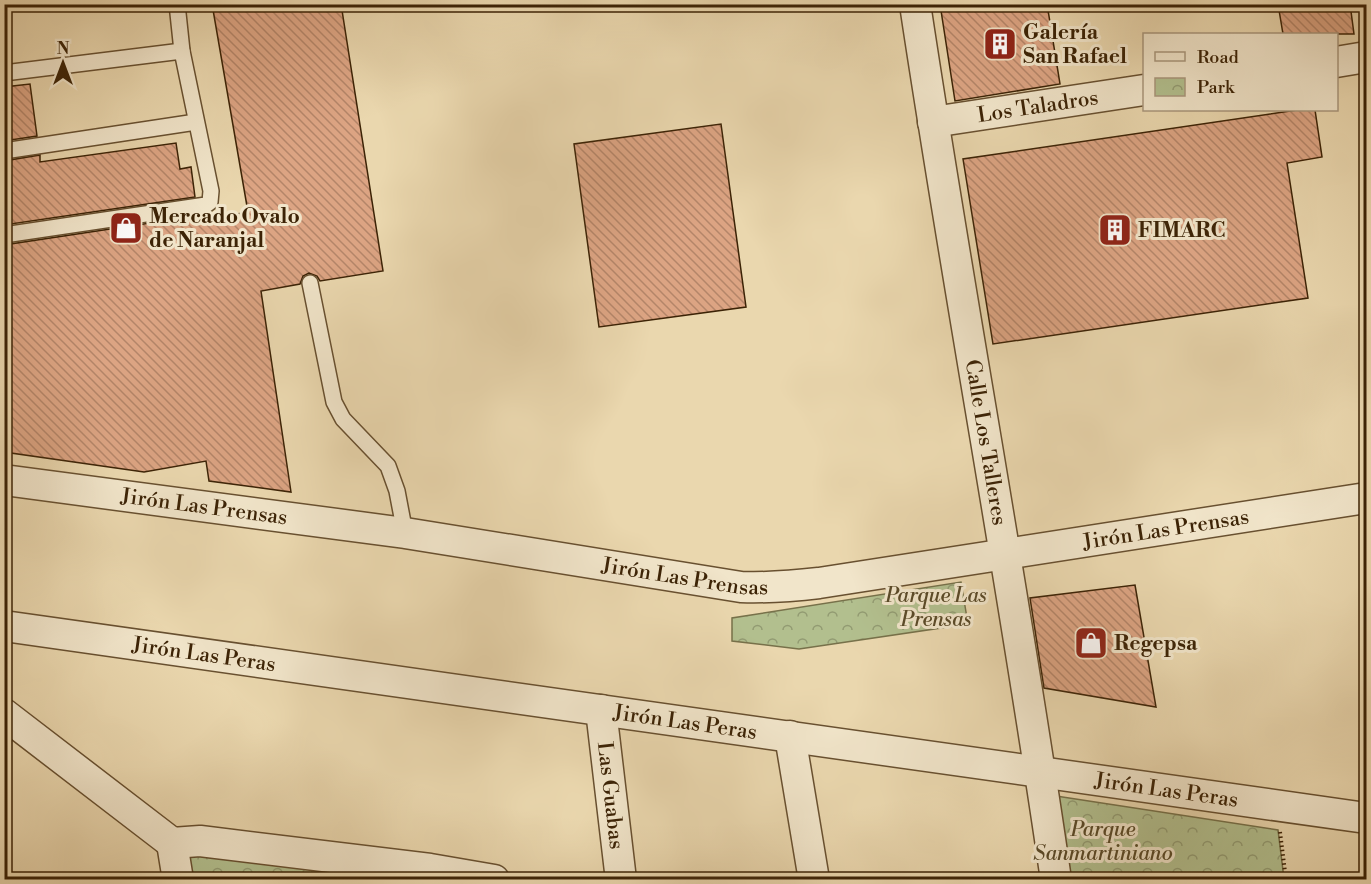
<svg xmlns="http://www.w3.org/2000/svg" width="1371" height="884" font-family="'Libre Bodoni',serif">
  <defs>
    <pattern id="park-crowns" width="20" height="18" patternUnits="userSpaceOnUse" patternTransform="scale(1.5)"><rect width="20" height="18" fill="#b2bf8e"/><path d="M2 6a3 3 0 1 1 6 0M12 15a3 3 0 1 1 6 0" fill="none" stroke="#929b72"/></pattern>
    <pattern id="building-back-hatch" width="6" height="6" patternUnits="userSpaceOnUse" patternTransform="scale(1.5)"><rect width="6" height="6" fill="#dca483"/><path d="M-1 5l2 2M0 0l6 6M5-1l2 2" fill="none" stroke="#b48569"/></pattern>
  </defs>
  <rect width="100%" height="100%" fill="#ead7ae"/>
  <filter id="stains"><feTurbulence type="fractalNoise" baseFrequency=".00333" numOctaves="4"/><feColorMatrix values="0 0 0 0 .2 0 0 0 0 .09 0 0 0 0 .02 0 0 0 .5 -.17"/></filter>
  <radialGradient id="worn" r=".72"><stop offset=".6" stop-color="#630" stop-opacity="0"/><stop offset="1" stop-color="#630" stop-opacity=".3"/></radialGradient>
  <!-- park -->
  <g fill="url(#park-crowns)" stroke="#77714a" stroke-width="1.5">
    <path d="M961,582L968,624L799,649L732,641V618Z"/>
    <path d="M1056,796L1278,830L1284,879H1068Z"/>
    <path d="M191,848L424,879H190L187,861Z"/>
  </g>
  <!-- building -->
  <g fill="url(#building-back-hatch)" stroke="#3c2306" stroke-width="1.5">
    <path d="M212,4H341L383,271L320,281L317,276L309,273L303,276L300,284L261,291L291,492L209,481L206,461L144,472L4,452V245L203,215L204,220L248,212Z"/>
    <path d="M940,4H1047L1060,84L955,101Z"/>
    <path d="M1278,4H1350L1354,34H1283Z"/>
    <path d="M30,84L37,136L4,141V87Z"/>
    <path d="M1297,110H1315L1322,157L1287,163L1308,298L993,344L963,159Z"/>
    <path d="M721,124L746,307L599,327L574,144Z"/>
    <path d="M176,143L180,169L191,167L195,197L4,225V161L40,155V162Z"/>
    <path d="M1135,585L1156,707L1044,688L1030,598Z"/>
  </g>
  <g fill="none" stroke-linecap="round" stroke-linejoin="round">
    <!-- lane casing -->
    <g stroke="#685030" stroke-width="18">
      <g id="lane">
        <path d="M4,73L182,51"/>
        <path d="M4,151L196,122"/>
        <path d="M4,235L206,205L210,202L211,191L182,51L177,4"/>
        <path d="M310,283L334,402L343,419L388,466L397,491L405,533"/>
      </g>
    </g>
    <!-- street casing -->
    <g stroke="#685030" stroke-width="33">
      <g id="street">
        <path id="s1" d="M915,4C959,297 1014,587 1056,880"/>
        <path d="M1336,62L1366,57"/>
        <path id="s2" d="M933,122L1144,90"/>
        <path id="s3" d="M4,480L405,533L741,587C768,588 793,586 819,583L1366,498"/>
        <path id="s4" d="M4,626L1366,818"/>
        <path id="s5" d="M601,710L621,880"/>
        <path d="M4,714L172,843"/>
        <path d="M790,736L814,880"/>
        <path d="M172,843L200,841L430,869L494,880"/>
        <path d="M172,843L178,880"/>
      </g>
    </g>
    <!-- path -->
    <path stroke="#3c2306" stroke-width="4" stroke-dasharray="1.5 3" stroke-linecap="butt" d="M1280,832L1286,880"/>
    <!-- lane -->
    <use href="#lane" stroke="#f1e5ca" stroke-width="15"/>
    <!-- street -->
    <use href="#street" stroke="#f1e5ca" stroke-width="30"/>
  </g>
  <!-- icons -->
  <defs>
    <g id="building-square" transform="scale(1.725)"><rect x="-9" y="-9" width="18" height="18" rx="4" fill="#8f2418" stroke="#f1e5ca"/><path d="M-4-6H4V6H1V3H-1V6H-4ZM-2.5-4.3h1.7v1.8h-1.7ZM.8-4.3h1.7v1.8H.8ZM-2.5-1h1.7V.8h-1.7ZM.8-1h1.7V.8H.8Z" fill="#fff"/></g>
    <g id="shop-square" transform="scale(1.725)"><rect x="-9" y="-9" width="18" height="18" rx="4" fill="#8f2418" stroke="#f1e5ca"/><path d="M-5-2.5h2.3a2.7 3.5 0 0 1 5.4 0H5L5.5 6h-11ZM-1.5-2.5h3a1.5 2.3 0 0 0-3 0Z" fill="#fff"/></g>
  </defs>
  <g fill-rule="evenodd">
    <use href="#building-square" x="1000" y="44"/>
    <use href="#shop-square" x="126" y="228"/>
    <use href="#building-square" x="1115" y="230"/>
    <use href="#shop-square" x="1091" y="643"/>
  </g>
  <g text-anchor="middle" stroke-width="6" stroke-linejoin="round" paint-order="stroke">
    <!-- poi labels -->
    <g font-size="21" font-weight="bold" fill="#3c2306" stroke="#f1e5ca" text-anchor="start">
      <text x="1023" y="39">Galería<tspan x="1023" dy="24">San Rafael</tspan></text>
      <text x="149" y="223">Mercado Ovalo<tspan x="149" dy="24">de Naranjal</tspan></text>
      <text x="1138" y="237">FIMARC</text>
      <text x="1114" y="650">Regepsa</text>
    </g>
    <!-- street labels -->
    <g font-size="21" fill="#3c2306" stroke="#f1e5ca">
      <text dy="7" stroke="none"><textPath href="#s2" startOffset="106">Los Taladros</textPath></text>
      <text dy="7" stroke="none"><textPath href="#s1" startOffset="444">Calle Los Talleres</textPath></text>
      <text dy="7" stroke="none"><textPath href="#s3" startOffset="202">Jirón Las Prensas</textPath></text>
      <text dy="7" stroke="none"><textPath href="#s3" startOffset="1174">Jirón Las Prensas</textPath></text>
      <text dy="7" stroke="none"><textPath href="#s3" startOffset="688">Jirón Las Prensas</textPath></text>
      <text dy="7" stroke="none"><textPath href="#s4" startOffset="202">Jirón Las Peras</textPath></text>
      <text dy="7" stroke="none"><textPath href="#s4" startOffset="688">Jirón Las Peras</textPath></text>
      <text dy="7" stroke="none"><textPath href="#s4" startOffset="1174">Jirón Las Peras</textPath></text>
      <text dy="7" stroke="none"><textPath href="#s5" startOffset="86">Las Guabas</textPath></text>
    </g>
    <!-- park labels -->
    <g font-size="21" font-style="italic" fill="#5a4a28" stroke="#f1e5ca">
      <text x="936" y="602">Parque Las<tspan x="936" dy="24">Prensas</tspan></text>
      <text x="1103" y="836">Parque<tspan x="1103" dy="24">Sanmartiniano</tspan></text>
    </g>
  </g>
  <!-- margin -->
  <rect width="1371" height="884" fill="none" stroke="#ead7ae" stroke-width="24"/>
  <rect x="6" y="6" width="1359" height="872" fill="none" stroke="#3c2306" stroke-width="3"/>
  <rect x="12" y="12" width="1347" height="860" fill="none" stroke="#3c2306" stroke-width="1.5"/>
  <!-- legend -->
  <rect x="1143" y="33" width="195" height="78" fill="#f1e5ca" stroke="#a9977c" stroke-width="1.5"/>
  <rect x="1155" y="52" width="30" height="9" fill="#f1e5ca" stroke="#a9977c" stroke-width="1.5"/>
  <text x="1197" y="63" font-size="18" fill="#3c2306">Road</text>
  <rect x="1155" y="78" width="30" height="18" fill="url(#park-crowns)" stroke="#a9977c" stroke-width="1.5"/>
  <text x="1197" y="93" font-size="18" fill="#3c2306">Park</text>
  <!-- north arrow -->
  <g transform="translate(63 63)" stroke="#f1e5ca" stroke-width="4.5" paint-order="stroke">
  <path d="M0-4.5L10 22L0 15L-10 22Z" fill="#3c2306"/>
  <text y="-9" font-size="16" font-weight="bold" text-anchor="middle" fill="#3c2306">N</text>
  </g>
  <rect width="100%" height="100%" filter="url(#stains)"/>
  <rect width="100%" height="100%" fill="url(#worn)"/>
</svg>
